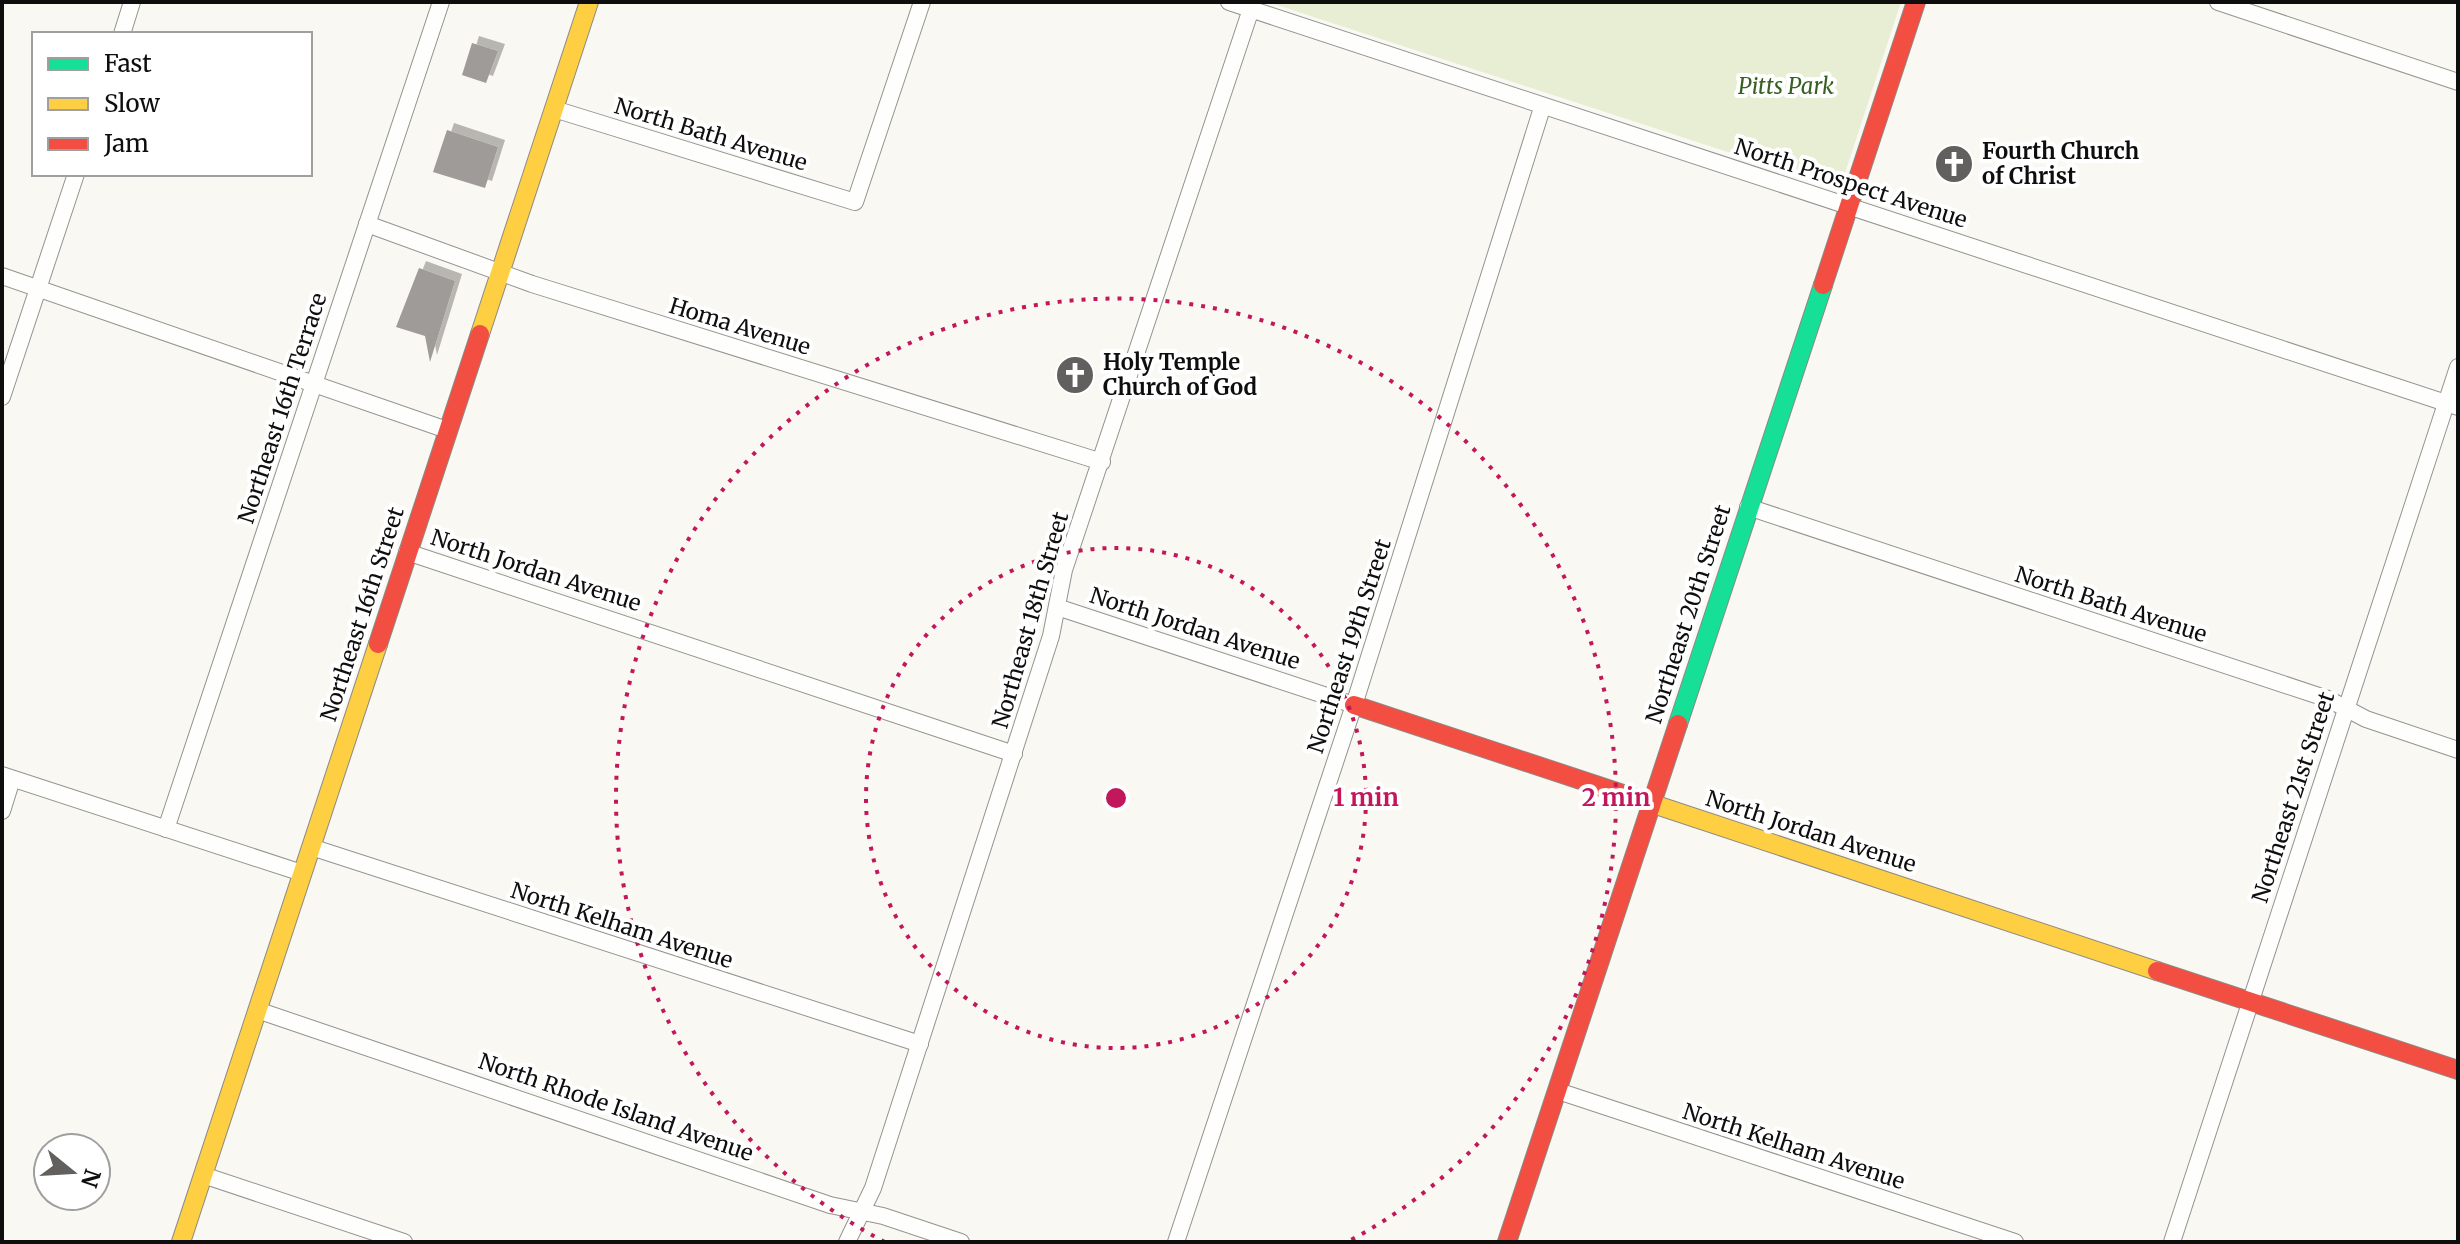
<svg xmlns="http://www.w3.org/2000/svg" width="2460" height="1244" font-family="Merriweather,serif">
  <defs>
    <filter id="shadow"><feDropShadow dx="7" dy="-7" stdDeviation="0" flood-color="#0004"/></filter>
  </defs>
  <rect width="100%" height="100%" fill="#faf8f2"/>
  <!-- green -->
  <path fill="#e7eed4" d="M1268,2H1901L1845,173L1835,187Z"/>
  <!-- building -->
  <g fill="#9e9b98" filter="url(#shadow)">
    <path d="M472,43L498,51L486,83L462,75Z"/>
    <path d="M447,130L498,147L485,188L433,172Z"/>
    <path d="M419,268L455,281L430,362L425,336L396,327Z"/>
  </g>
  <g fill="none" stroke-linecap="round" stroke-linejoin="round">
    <!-- street casing -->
    <g stroke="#949391" stroke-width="18">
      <g id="street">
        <path d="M1229,2L2458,407"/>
        <path d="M2218,2L2458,82"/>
        <path d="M122,34L132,2"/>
        <path d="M554,109L855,202L922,2"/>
        <path d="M367,224L532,284L1102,462"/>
        <path d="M2,276L447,430"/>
        <path d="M2,397L76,174"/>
        <path d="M1748,507L2328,699L2366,719L2458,750"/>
        <path d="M407,552L1014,754"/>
        <path d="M1057,607L1354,705"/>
        <path d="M2,775L302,873"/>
        <path d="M2,811L12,779"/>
        <path d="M166,829L441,2"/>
        <path d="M311,847L920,1044"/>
        <path d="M257,1010L830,1205L883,1216L961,1242"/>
        <path d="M1558,1091L2015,1242"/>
        <path d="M203,1175L404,1242"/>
        <path d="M847,1242L873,1188L1051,636L1064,570L1251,9"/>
        <path d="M1176,1242L1354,705L1542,108"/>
        <path d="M2172,1242L2458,367"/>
      </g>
    </g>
    <!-- fast casing -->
    <g stroke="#8b8a87" stroke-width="20">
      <path id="fast" d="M1678,724L1823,285"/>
    </g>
    <!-- slow casing -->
    <g stroke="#8b8a87" stroke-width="20">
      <g id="slow">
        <path d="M480,334L589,2"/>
        <path d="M1629,796L2157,971"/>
        <path d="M181,1242L378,644"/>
      </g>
    </g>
    <!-- jam casing -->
    <g stroke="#8b8a87" stroke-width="20">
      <g id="jam">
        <path d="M1823,285L1916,2"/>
        <path d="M378,644L480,334"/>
        <path d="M1354,705L1629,796"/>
        <path d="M2157,971L2458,1070"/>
        <path d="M1507,1242L1678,724"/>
      </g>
    </g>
    <!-- street -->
    <use href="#street" stroke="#fefefd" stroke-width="16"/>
    <!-- fast -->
    <use href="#fast" stroke="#16e098" stroke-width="18"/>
    <!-- slow -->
    <use href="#slow" stroke="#ffcf43" stroke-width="18"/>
    <!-- jam -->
    <use href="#jam" stroke="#f24e42" stroke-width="18"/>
  </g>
  <!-- distance rings -->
  <g fill="none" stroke="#c2185b" stroke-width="4" stroke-dasharray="4 8">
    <circle cx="1116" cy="798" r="250"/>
    <path d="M885 1242A500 500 0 1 1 1347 1242"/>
  </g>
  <!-- icons -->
  <defs>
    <g id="church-disc" transform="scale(2)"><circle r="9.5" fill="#61605e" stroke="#fff"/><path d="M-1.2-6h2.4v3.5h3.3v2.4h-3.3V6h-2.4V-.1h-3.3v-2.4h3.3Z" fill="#fff"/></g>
  </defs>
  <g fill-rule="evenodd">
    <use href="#church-disc" x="1954" y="164"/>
    <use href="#church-disc" x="1075" y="375"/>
  </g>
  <g text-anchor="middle" stroke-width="8" stroke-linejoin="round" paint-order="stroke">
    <!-- park labels -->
    <g font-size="22" font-style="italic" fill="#376122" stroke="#fff">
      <text x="1786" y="94">Pitts Park</text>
    </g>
    <!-- street labels -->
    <g font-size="22" fill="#0e0e0e" stroke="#fff">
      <text transform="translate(711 134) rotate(17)" y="8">North Bath Avenue</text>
      <text transform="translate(1851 183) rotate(18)" y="8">North Prospect Avenue</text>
      <text transform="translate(740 326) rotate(17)" y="8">Homa Avenue</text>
      <text transform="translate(282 408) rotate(-72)" y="8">Northeast 16th Terrace</text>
      <text transform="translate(536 570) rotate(18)" y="8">North Jordan Avenue</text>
      <text transform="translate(2111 604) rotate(18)" y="8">North Bath Avenue</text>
      <text transform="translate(362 614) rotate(-72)" y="8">Northeast 16th Street</text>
      <text transform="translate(1688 614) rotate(-72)" y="8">Northeast 20th Street</text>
      <text transform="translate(1030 620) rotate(-74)" y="8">Northeast 18th Street</text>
      <text transform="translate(1195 628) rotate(18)" y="8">North Jordan Avenue</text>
      <text transform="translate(1349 646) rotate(-72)" y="8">Northeast 19th Street</text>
      <text transform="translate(2293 797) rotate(-72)" y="8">Northeast 21st Street</text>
      <text transform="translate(1811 831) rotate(18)" y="8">North Jordan Avenue</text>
      <text transform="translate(622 925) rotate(18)" y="8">North Kelham Avenue</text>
      <text transform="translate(616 1107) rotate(19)" y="8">North Rhode Island Avenue</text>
      <text transform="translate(1794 1146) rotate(18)" y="8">North Kelham Avenue</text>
    </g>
    <!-- poi labels -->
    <g font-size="22" font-weight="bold" fill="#0e0e0e" stroke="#fff" text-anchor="start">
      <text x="1982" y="159">Fourth Church<tspan x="1982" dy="25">of Christ</tspan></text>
      <text x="1103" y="370">Holy Temple<tspan x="1103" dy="25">Church of God</tspan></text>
    </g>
  </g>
  <circle cx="1116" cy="798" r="12" fill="#c2185b" stroke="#fff" stroke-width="4"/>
  <g font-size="24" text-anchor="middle" font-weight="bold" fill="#c2185b" stroke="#fff" stroke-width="8" stroke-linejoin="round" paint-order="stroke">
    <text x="1366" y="806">1 min</text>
    <text x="1616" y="806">2 min</text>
  </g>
  <!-- border -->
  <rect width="2460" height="1244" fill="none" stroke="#0e0e0e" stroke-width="8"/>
  <!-- legend -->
  <rect x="32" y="32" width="280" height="144" fill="#ffffff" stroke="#9f9f9f" stroke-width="2"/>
  <rect x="48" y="58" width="40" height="12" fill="#16e098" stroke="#9f9f9f" stroke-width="2"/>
  <text x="104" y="72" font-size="24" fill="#0e0e0e">Fast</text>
  <rect x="48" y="98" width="40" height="12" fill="#ffcf43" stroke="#9f9f9f" stroke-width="2"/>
  <text x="104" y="112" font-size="24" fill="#0e0e0e">Slow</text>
  <rect x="48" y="138" width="40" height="12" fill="#f24e42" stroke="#9f9f9f" stroke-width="2"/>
  <text x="104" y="152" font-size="24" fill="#0e0e0e">Jam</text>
  <!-- north arrow -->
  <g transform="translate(72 1172) rotate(108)"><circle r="38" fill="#ffffff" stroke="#9f9f9f" stroke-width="2"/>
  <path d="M0-6L14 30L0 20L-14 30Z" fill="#61605e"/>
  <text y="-12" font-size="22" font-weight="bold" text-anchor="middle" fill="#0e0e0e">N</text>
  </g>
</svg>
